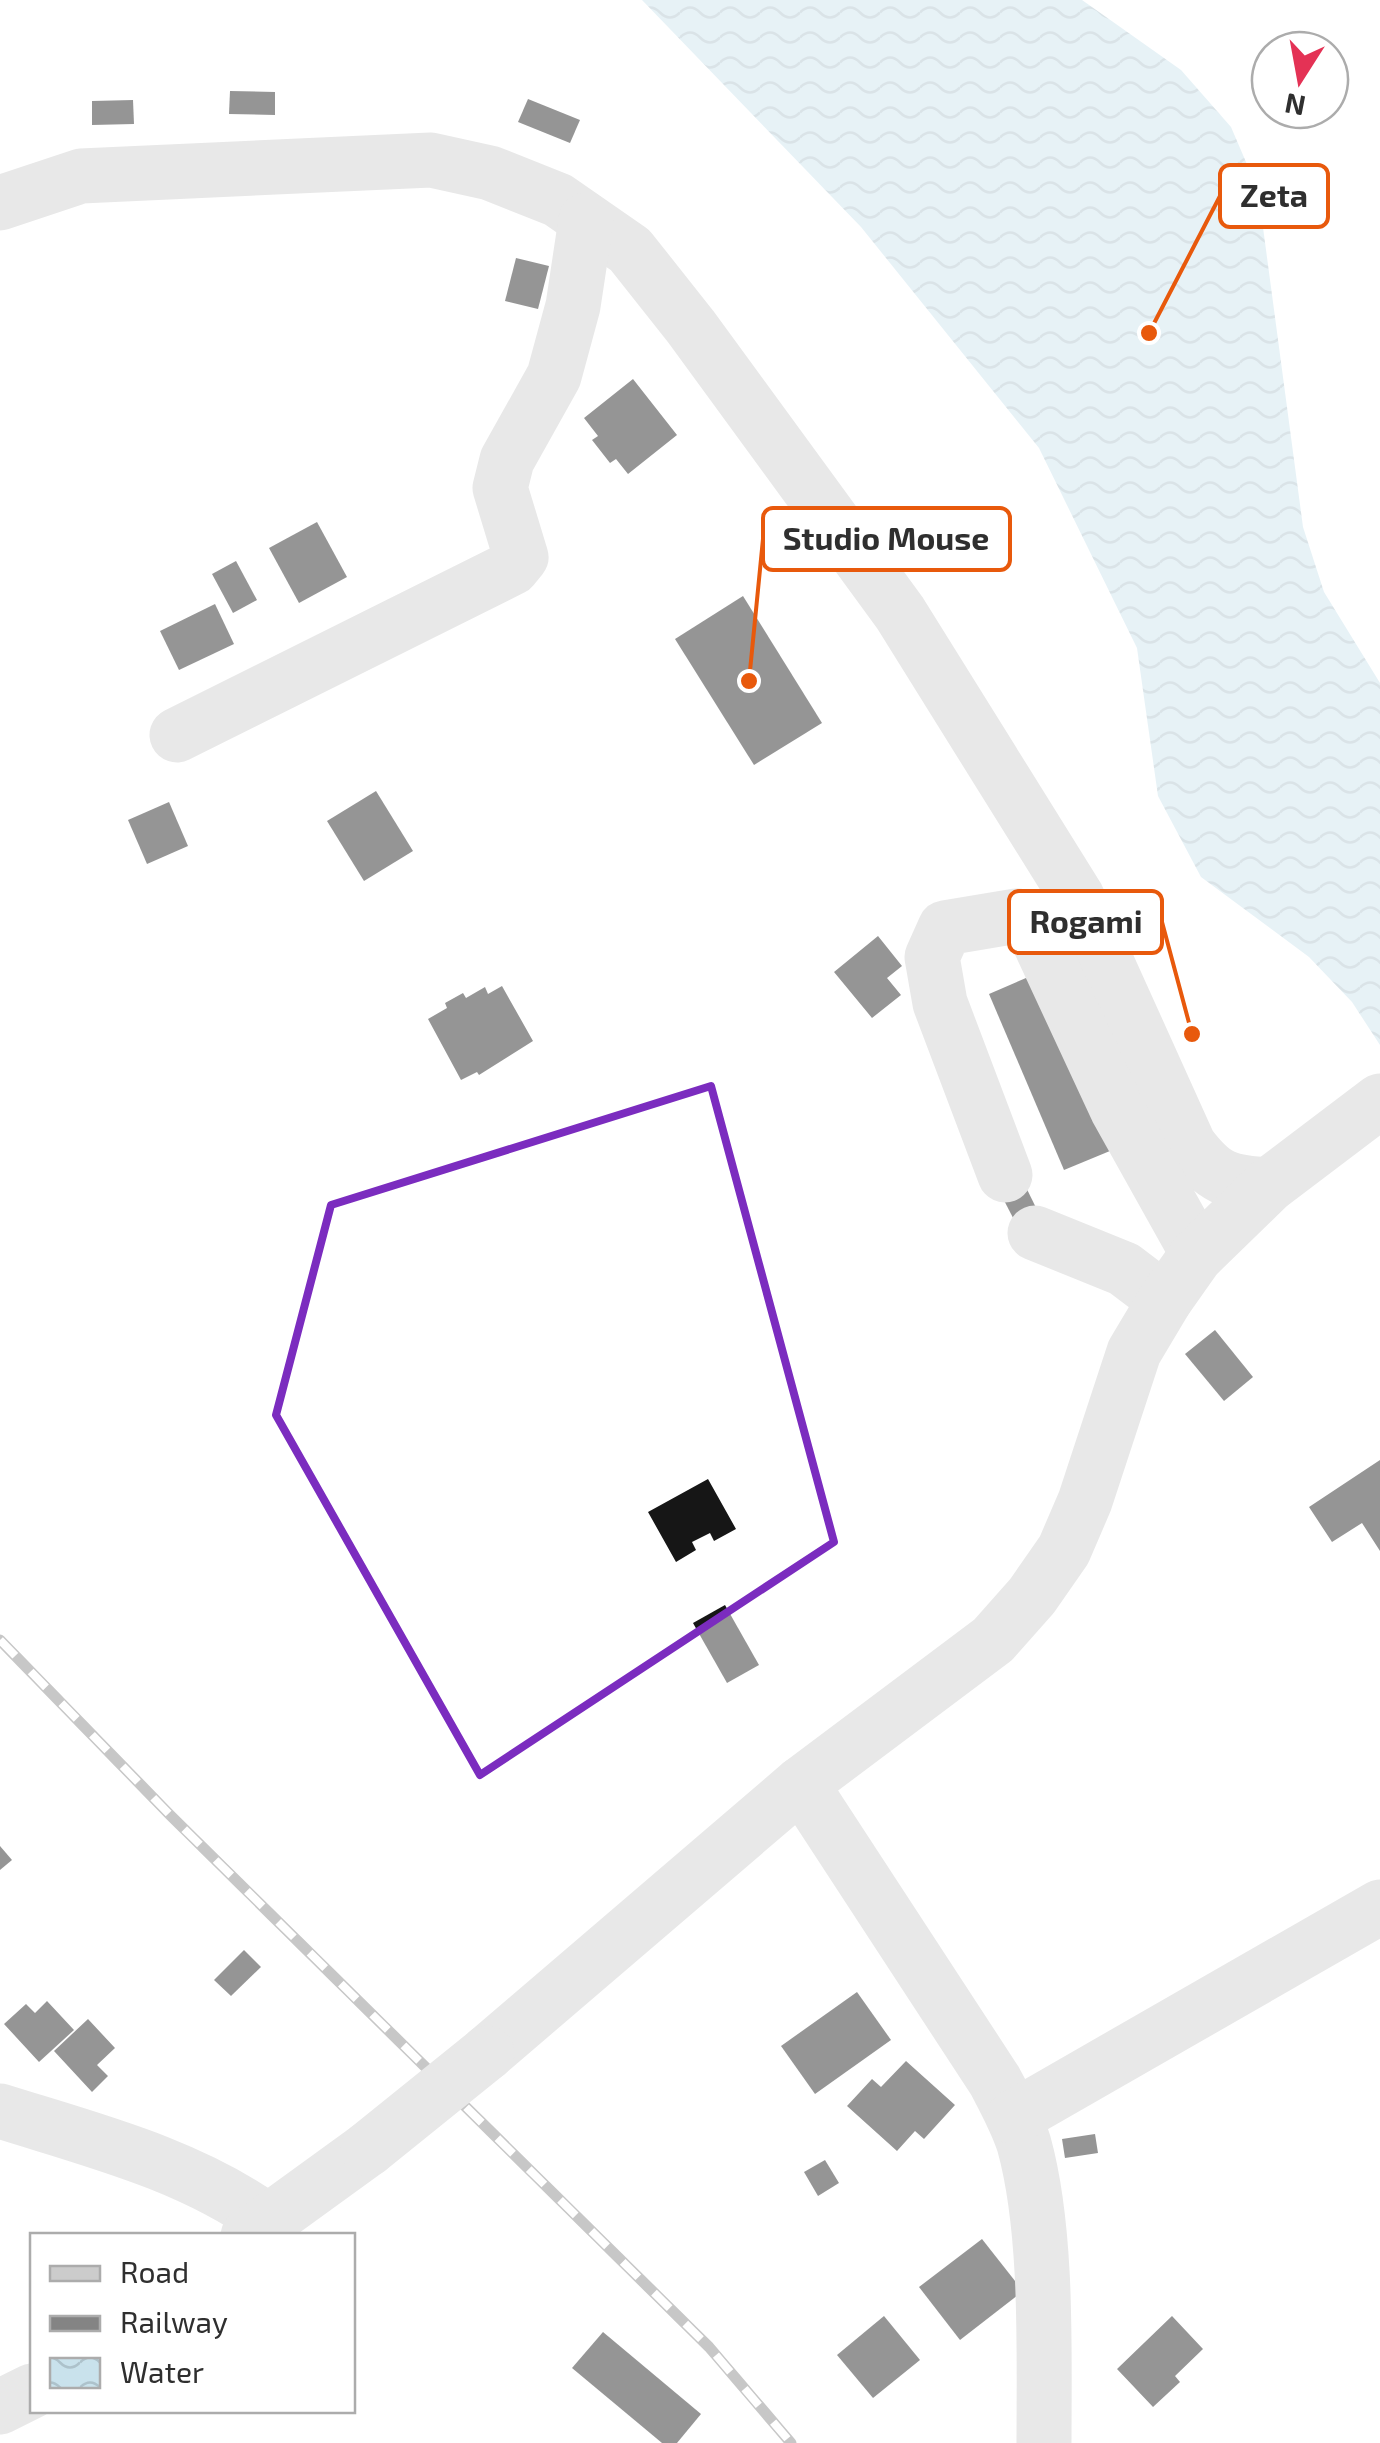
<svg xmlns="http://www.w3.org/2000/svg" width="1380" height="2443" font-family="'Exo 2',sans-serif">
  <defs>
    <pattern id="water-waves" width="16" height="10" patternUnits="userSpaceOnUse" patternTransform="scale(2.5)"><rect width="16" height="10" fill="#c9e2ec"/><path d="M0 5q4-4 8 0t8 0" fill="none" stroke="#adc2cb"/></pattern>
  </defs>
  <rect width="100%" height="100%" fill="#fff"/>
  <!-- water -->
  <path fill="url(#water-waves)" d="M642,0H1082L1181,70L1231,127L1258,190L1303,527L1324,592L1380,683V1045L1352,1002L1309,957L1201,877L1158,796L1137,648L1039,448L861,227Z"/>
  <!-- building -->
  <g fill="#161616">
    <path d="M230,91L275,92V115L229,114Z"/>
    <path d="M528,99L580,120L570,143L518,122Z"/>
    <path d="M133,100L134,124L92,125V101Z"/>
    <path d="M516,258L549,266L538,309L505,301Z"/>
    <path d="M633,379L677,435L628,474L616,459L610,463L592,440L598,436L584,418Z"/>
    <path d="M317,522L347,577L299,603L269,548Z"/>
    <path d="M236,561L257,600L233,613L212,574Z"/>
    <path d="M743,596L822,723L754,765L675,639Z"/>
    <path d="M215,604L234,644L179,670L160,631Z"/>
    <path d="M376,791L413,851L364,881L327,821Z"/>
    <path d="M169,802L188,846L147,864L128,820Z"/>
    <path d="M878,936L902,966L887,978L901,995L872,1018L834,972Z"/>
    <path d="M1047,969L1122,1146L1064,1170L989,994Z"/>
    <path d="M502,986L533,1041L479,1075L477,1072L461,1080L428,1019L447,1008L445,1003L463,993L466,998L485,987L488,994Z"/>
    <path d="M1017,1169L1046,1228L1024,1239L994,1181Z"/>
    <path d="M1215,1330L1253,1377L1224,1401L1185,1354Z"/>
    <path d="M1380,1460V1551L1362,1523L1332,1542L1309,1507Z"/>
    <path d="M708,1479L736,1529L714,1541L710,1533L692,1542L696,1550L676,1562L648,1512Z"/>
    <path d="M725,1605L759,1665L727,1683L693,1623Z"/>
    <path d="M0,1846L12,1860L0,1870Z"/>
    <path d="M244,1950L261,1967L231,1996L214,1980Z"/>
    <path d="M857,1992L891,2040L815,2094L781,2046Z"/>
    <path d="M47,2001L74,2030L39,2062L4,2024L26,2004L35,2013Z"/>
    <path d="M88,2019L115,2048L97,2065L108,2076L92,2092L54,2051Z"/>
    <path d="M906,2061L955,2105L924,2139L915,2131L897,2151L847,2106L872,2079L881,2087Z"/>
    <path d="M1095,2134L1098,2153L1065,2158L1062,2139Z"/>
    <path d="M825,2160L839,2183L818,2196L804,2172Z"/>
    <path d="M982,2239L1023,2291L960,2340L919,2287Z"/>
    <path d="M884,2316L920,2360L873,2398L837,2355Z"/>
    <path d="M1172,2316L1203,2349L1175,2376L1180,2382L1153,2407L1117,2369Z"/>
    <path d="M603,2332L701,2414L677,2443H662L572,2368Z"/>
  </g>
  <g fill="none" stroke-linecap="round" stroke-linejoin="round">
    <!-- minor -->
    <g stroke="#ccc" stroke-width="55">
      <path d="M0,203L81,176L431,160L490,173L558,200L630,250L691,327L900,613L1077,897L1189,1145C1214,1178 1227,1183 1269,1185"/>
      <path d="M177,735L512,568L521,557L500,488L507,460L554,376L573,306L586,220"/>
      <path d="M1005,1175L940,1003L932,957L945,928L1017,916L1033,928L1117,1109L1198,1254"/>
      <path d="M1035,1233L1124,1269L1165,1300"/>
      <path d="M801,1784L995,2081C1006,2102 1017,2122 1024,2144C1048,2231 1044,2352 1044,2443"/>
      <path d="M487,2053L801,1784L993,1640L1032,1596L1064,1550L1085,1501L1134,1352L1165,1300L1196,1256L1269,1185L1380,1101"/>
      <path d="M0,2111C92,2140 189,2164 268,2221"/>
      <path d="M1014,2117L1380,1907"/>
      <path d="M248,2236L368,2149"/>
      <path d="M0,2407L32,2391"/>
    </g>
    <!-- rail casing -->
    <g stroke="#848484" stroke-width="11">
      <path id="rail" d="M0,1640L170,1815L709,2347L791,2443"/>
    </g>
    <!-- rail -->
    <use href="#rail" stroke="#fff" stroke-width="8" stroke-dasharray="22" stroke-linecap="butt"/>
    <!-- minor-bridge -->
    <path stroke="#ccc" stroke-width="55" d="M368,2149L487,2053"/>
  </g>
  <!-- marked area -->
  <path d="M0 0H1380V2443H0ZM711,1086L834,1542L480,1775L276,1415L331,1205Z" fill="#fff" fill-opacity=".55" fill-rule="evenodd"/>
  <path fill="none" stroke="#7b2cbf" stroke-width="8" stroke-linejoin="round" d="M711,1086L834,1542L480,1775L276,1415L331,1205Z"/>
  <!-- callouts -->
  <path fill="none" stroke="#e8590c" stroke-width="4" d="M1149 333L1220 196M749 681L763 539M1192 1034L1162 922"/>
  <g fill="#e8590c" stroke="#fff" stroke-width="4">
    <circle cx="1149" cy="333" r="10"/>
    <circle cx="749" cy="681" r="10"/>
    <circle cx="1192" cy="1034" r="10"/>
  </g>
  <g fill="#fff" stroke="#e8590c" stroke-width="4">
    <rect x="1220" y="165" width="108" height="62" rx="10"/>
    <rect x="763" y="508" width="247" height="62" rx="10"/>
    <rect x="1009" y="891" width="153" height="62" rx="10"/>
  </g>
  <g font-size="32" text-anchor="middle" font-weight="bold" fill="#2f2f2f">
    <text x="1274" y="207">Zeta</text>
    <text x="886" y="550">Studio Mouse</text>
    <text x="1086" y="933">Rogami</text>
  </g>
  <!-- legend -->
  <rect x="30" y="2233" width="325" height="180" fill="#ffffff" stroke="#acacac" stroke-width="2.5"/>
  <rect x="50" y="2266" width="50" height="15" fill="#cccccc" stroke="#acacac" stroke-width="2.5"/>
  <text x="120" y="2283" font-size="30" fill="#2f2f2f">Road</text>
  <rect x="50" y="2316" width="50" height="15" fill="#848484" stroke="#acacac" stroke-width="2.5"/>
  <text x="120" y="2333" font-size="30" fill="#2f2f2f">Railway</text>
  <rect x="50" y="2358" width="50" height="30" fill="url(#water-waves)" stroke="#acacac" stroke-width="2.5"/>
  <text x="120" y="2383" font-size="30" fill="#2f2f2f">Water</text>
  <!-- north arrow -->
  <g transform="translate(1300 80) rotate(191)"><circle r="48" fill="#ffffff" stroke="#acacac" stroke-width="2.5"/>
  <path d="M0-8L18 38L0 25L-18 38Z" fill="#e43255"/>
  <text y="-15" font-size="28" font-weight="bold" text-anchor="middle" fill="#2f2f2f">N</text>
  </g>
</svg>
